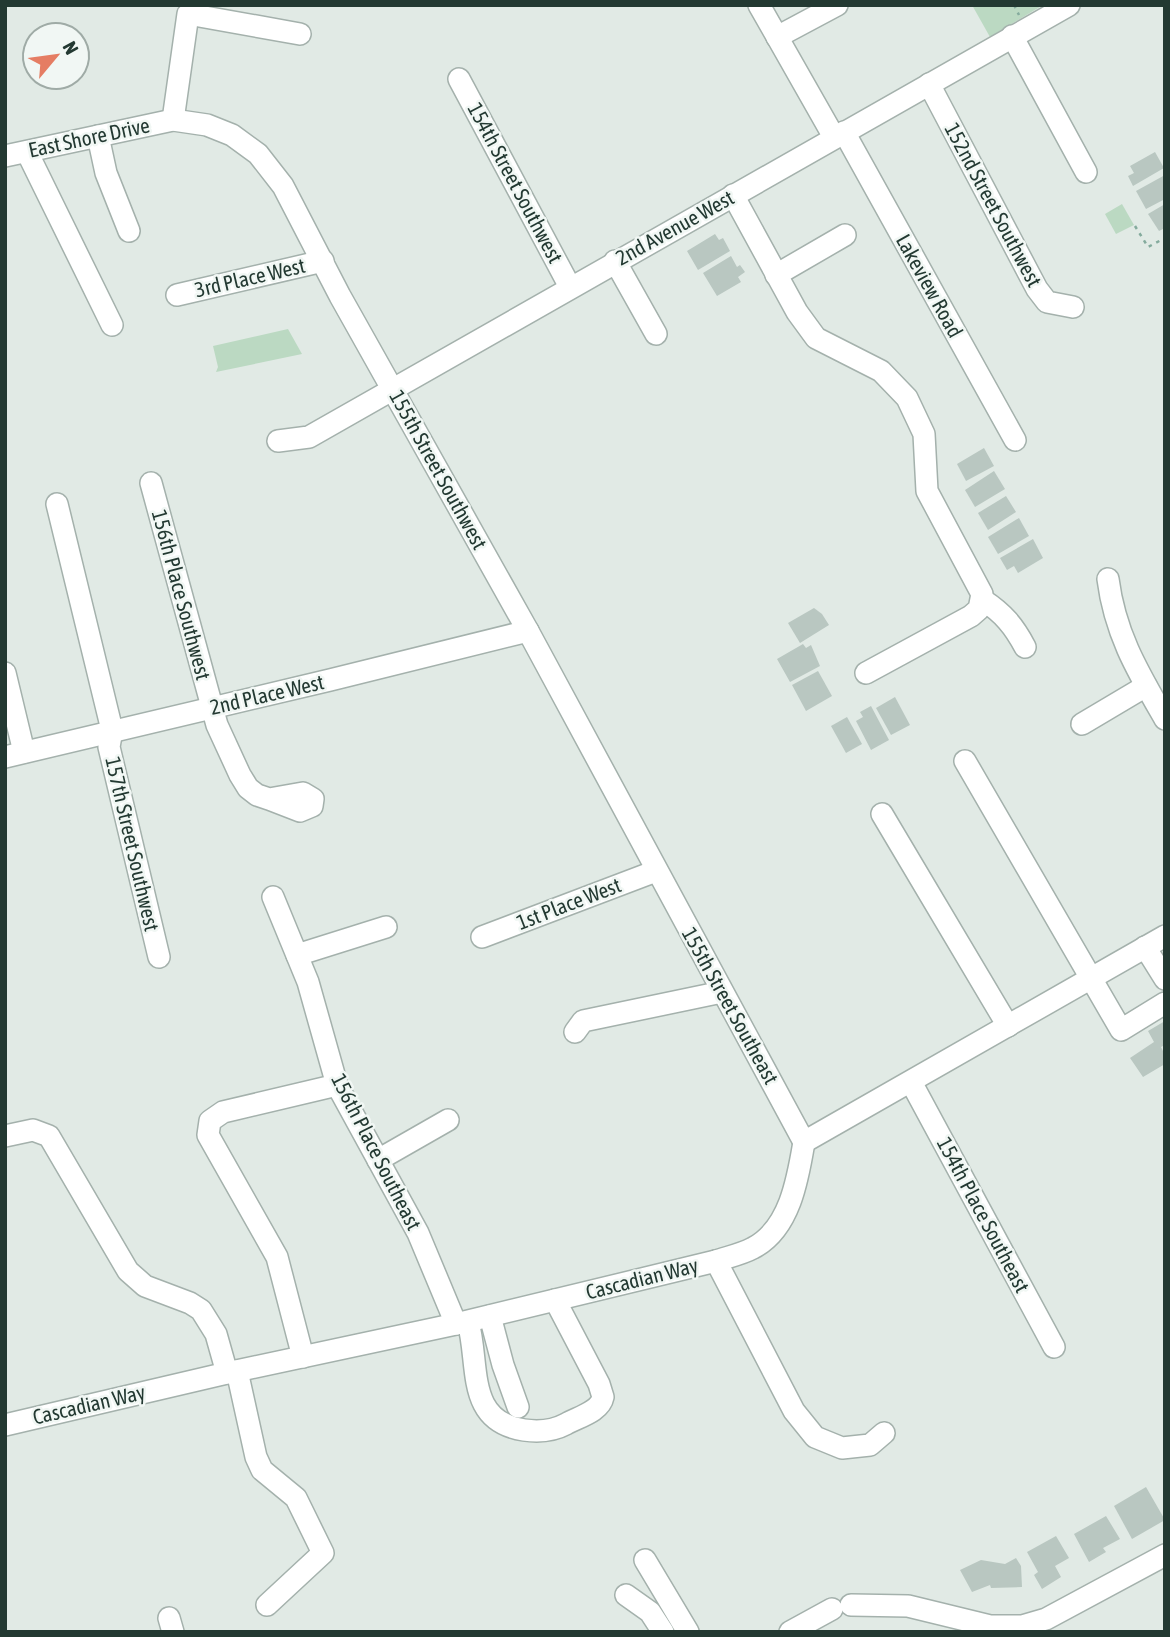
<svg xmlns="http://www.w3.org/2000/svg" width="1170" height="1637" font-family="'Asap Condensed',sans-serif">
  <rect width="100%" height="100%" fill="#e1eae5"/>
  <!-- green -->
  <g fill="#bbd9c2">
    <path d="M972,5H1043L990,37Z"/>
    <path d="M1122,204L1134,225L1116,234L1105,214Z"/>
    <path d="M288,329L302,354L216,372L218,367L213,346Z"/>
  </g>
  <!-- building -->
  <g fill="#b9c7c1">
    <path d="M1155,152L1164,168L1133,186L1128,176L1134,173L1130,166Z"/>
    <path d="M1165,175V199L1146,209L1136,191Z"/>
    <path d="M1165,204V228L1159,231L1148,214Z"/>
    <path d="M715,234L719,240L723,238L730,251L698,270L687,251Z"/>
    <path d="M731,256L737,267L740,265L745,272L738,277L741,282L717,296L703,273Z"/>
    <path d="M984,448L994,466L966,481L957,464Z"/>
    <path d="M994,471L1005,489L975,507L965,490Z"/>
    <path d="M1006,496L1016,512L988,530L978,513Z"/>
    <path d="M1019,518L1029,536L998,554L988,537Z"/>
    <path d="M1033,539L1043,558L1018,573L1014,566L1007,570L1000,558Z"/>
    <path d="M814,608L822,614L829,625L800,643L788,623Z"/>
    <path d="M803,644L806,648L811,645L820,666L790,682L777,659Z"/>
    <path d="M818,671L832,696L806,711L792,685Z"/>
    <path d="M895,697L910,725L891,735L876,708Z"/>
    <path d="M871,706L889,740L871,750L856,721L863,717L860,712Z"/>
    <path d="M847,717L862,744L846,753L831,726Z"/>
    <path d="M1165,1021V1045L1161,1047L1165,1055V1064L1143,1077L1130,1058L1154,1042L1148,1031Z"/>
    <path d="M1146,1487L1165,1520L1132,1539L1114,1506Z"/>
    <path d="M1106,1516L1120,1539L1103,1548L1106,1552L1089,1562L1074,1534Z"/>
    <path d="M1056,1536L1069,1558L1055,1566L1061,1577L1042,1589L1034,1575L1038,1572L1027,1552Z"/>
    <path d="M1016,1558L1021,1566L1022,1587L991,1588L990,1585L972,1592L960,1570L981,1560L1005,1564Z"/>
  </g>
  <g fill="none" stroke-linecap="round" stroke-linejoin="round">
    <!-- minor casing -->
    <g stroke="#a4b1ac" stroke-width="24">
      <g id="minor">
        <path d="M759,5L834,137"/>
        <path d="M1012,36L1086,172"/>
        <path d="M777,37L837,5"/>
        <path d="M459,79L570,287"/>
        <path d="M929,84L1037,289L1047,302L1073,307"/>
        <path d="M173,120L188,14L300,34"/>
        <path d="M844,132L1015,440"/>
        <path d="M98,136L106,173L129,231"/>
        <path d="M27,152L112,325"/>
        <path d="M5,156L173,120L207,125L232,135L258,154L283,186L340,296L528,631L804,1142"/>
        <path d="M733,195L797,312L816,338L881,371L907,398L924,434L927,491L982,594L979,609L971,616L866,673"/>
        <path d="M615,261L656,334"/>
        <path d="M776,275L845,235"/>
        <path d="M177,295L323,261"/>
        <path d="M278,441L309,437L1069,5"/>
        <path d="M151,483L217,725L240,775L248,788L257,795L269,799L303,793L313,799L312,806L300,811L269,799"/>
        <path d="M57,504L112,730L109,747L159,957"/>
        <path d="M1108,579C1115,634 1138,672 1165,719"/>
        <path d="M983,600C1003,613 1014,626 1025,647"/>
        <path d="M5,673L24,752"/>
        <path d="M1082,724L1146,686"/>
        <path d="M5,757L330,680L528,631"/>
        <path d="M965,761L1121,1030L1165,1003"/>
        <path d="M882,814L1008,1026"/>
        <path d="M273,897L308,982L337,1085L418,1233L456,1324"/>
        <path d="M482,937L656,871"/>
        <path d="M1145,947L1165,979"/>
        <path d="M297,955L386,927"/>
        <path d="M575,1032L583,1021L722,992"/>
        <path d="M911,1082L1054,1347"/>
        <path d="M5,1136L33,1130L49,1136L128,1271L145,1286L190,1303L201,1310L216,1334L227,1373"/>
        <path d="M804,1142L1165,936"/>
        <path d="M378,1160L448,1120"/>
        <path d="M716,1261L794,1411L815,1437L842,1448L870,1445L884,1433"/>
        <path d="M490,1316L503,1365L518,1407"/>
        <path d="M468,1322C480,1365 465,1421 524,1430C538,1432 553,1431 566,1424C578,1417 600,1412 603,1397L599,1384L555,1300"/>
        <path d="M303,1357L277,1257L208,1135L210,1121L223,1112L337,1085"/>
        <path d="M237,1371L256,1457L262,1470L296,1498L323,1553L267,1605"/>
        <path d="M5,1425L227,1373L456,1324L716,1261C728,1257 742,1254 753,1248C790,1229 798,1178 804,1142"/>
        <path d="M645,1560L688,1632"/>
        <path d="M626,1595L650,1612L663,1632"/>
        <path d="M851,1605L908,1606L990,1626H1022L1046,1619L1165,1555"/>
        <path d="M169,1618L173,1632"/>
        <path d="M790,1632L832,1609"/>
      </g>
    </g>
    <!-- path -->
    <g stroke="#84ab9d" stroke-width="2.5" stroke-dasharray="3.5 5" stroke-linecap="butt">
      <path d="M1014,5L1019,15"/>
      <path d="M1135,226L1148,247L1165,238"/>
    </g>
    <!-- minor -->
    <use href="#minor" stroke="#fff" stroke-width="21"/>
  </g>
  <g text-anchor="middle" stroke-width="5" stroke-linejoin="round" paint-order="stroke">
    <!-- street labels -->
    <g font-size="21" fill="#233932" stroke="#f1f7f4">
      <text transform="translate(89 138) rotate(-12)" y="7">East Shore Drive</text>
      <text transform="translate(515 183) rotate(62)" y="7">154th Street Southwest</text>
      <text transform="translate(993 205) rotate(62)" y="7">152nd Street Southwest</text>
      <text transform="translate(675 228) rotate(-29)" y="7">2nd Avenue West</text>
      <text transform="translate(250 278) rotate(-13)" y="7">3rd Place West</text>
      <text transform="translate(929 286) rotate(61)" y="7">Lakeview Road</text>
      <text transform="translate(438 470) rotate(61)" y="7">155th Street Southwest</text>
      <text transform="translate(181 595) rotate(75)" y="7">156th Place Southwest</text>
      <text transform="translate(267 695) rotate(-13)" y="7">2nd Place West</text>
      <text transform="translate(132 844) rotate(77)" y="7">157th Street Southwest</text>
      <text transform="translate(569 904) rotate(-21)" y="7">1st Place West</text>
      <text transform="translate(730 1006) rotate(61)" y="7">155th Street Southeast</text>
      <text transform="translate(376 1152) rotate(63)" y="7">156th Place Southeast</text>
      <text transform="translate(983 1215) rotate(62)" y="7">154th Place Southeast</text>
      <text transform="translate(642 1279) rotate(-14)" y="7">Cascadian Way</text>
      <text transform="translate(89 1405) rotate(-13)" y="7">Cascadian Way</text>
    </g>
  </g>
  <!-- border -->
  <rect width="1170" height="1637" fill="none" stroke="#233932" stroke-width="14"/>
  <!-- north arrow -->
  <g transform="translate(56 56) rotate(61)"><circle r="33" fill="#f1f7f4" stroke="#9faba6" stroke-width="2"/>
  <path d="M0-5L12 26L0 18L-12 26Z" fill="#e57d63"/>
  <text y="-10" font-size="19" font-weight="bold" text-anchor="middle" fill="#233932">N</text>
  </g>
</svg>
